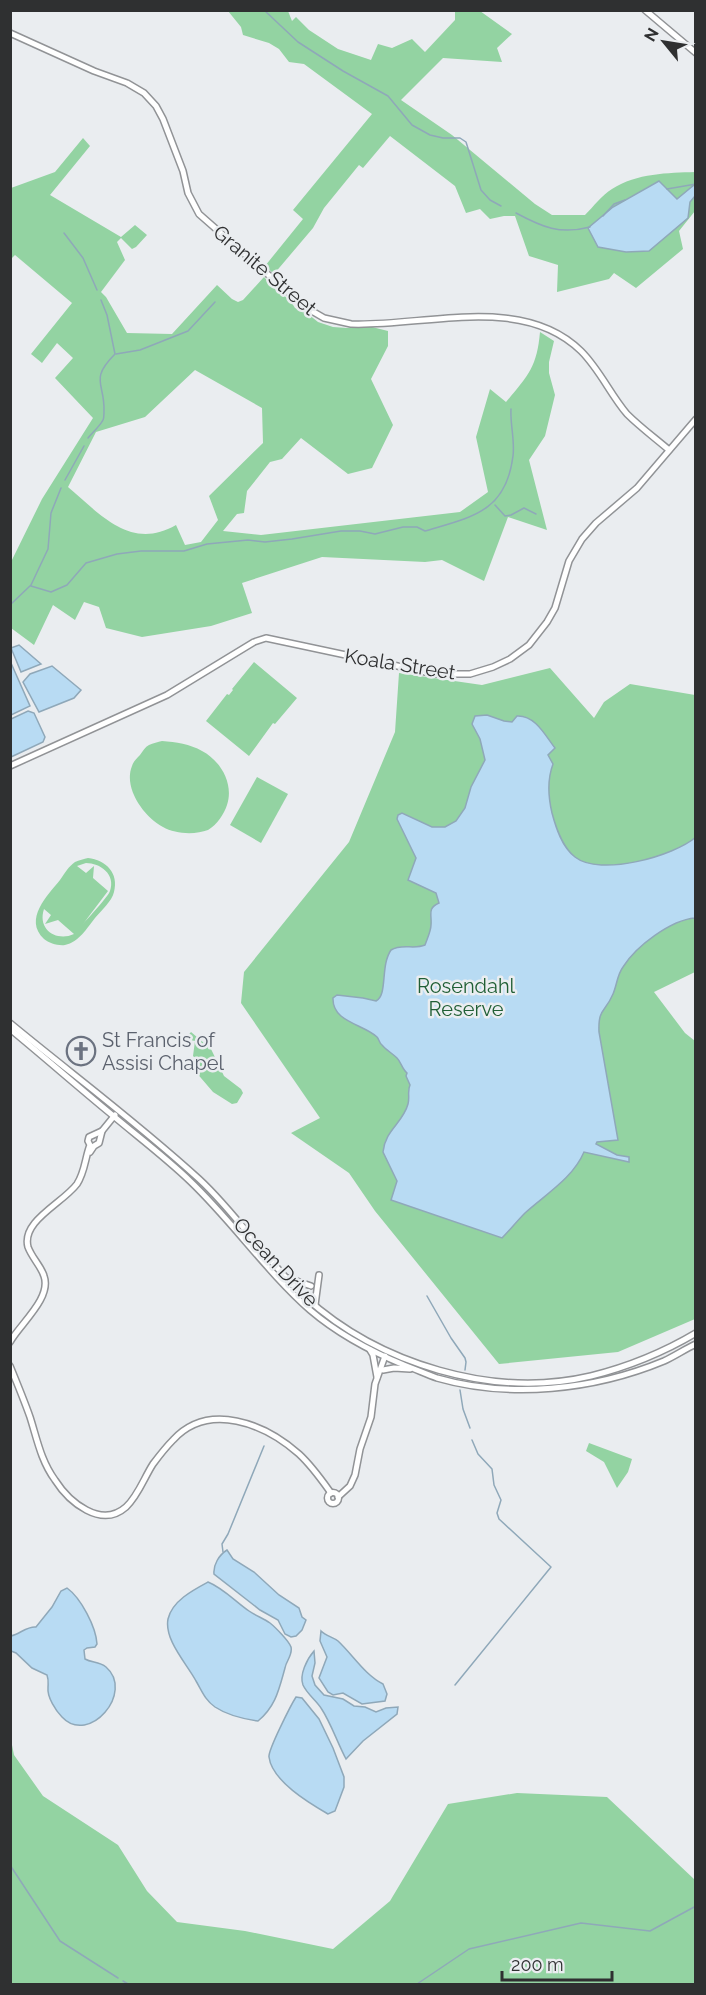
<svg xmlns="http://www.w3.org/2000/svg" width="706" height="1995" font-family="Raleway,sans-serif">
  <rect width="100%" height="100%" fill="#eaedf0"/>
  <!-- green -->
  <g fill="#93d3a2" fill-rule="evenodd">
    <path d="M228,11H288L292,21L296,17L309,30L338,49L371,60L378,44L392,48L412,39L425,52L455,20V11H480L512,34L497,48L502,62L443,58L401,100L452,135L535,204L552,215H585C593,207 602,195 612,189C637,173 668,173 695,172V211L679,231L683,249L636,288L614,273L609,279L557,292L558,265L529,256L515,216H504L490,219L480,209L466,213L455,186L390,136L363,168L359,165L324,208L313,228L274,274L265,266L303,219L293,210L372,114L304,64L289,62L279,49L269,43L243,35L241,27Z"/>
    <path d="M83,138L90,146L50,195L121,237L135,225L147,235L136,247L132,249L121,238L117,242L125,260L101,292L106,297L127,333L172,334L217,285L232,299L238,302L243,300L264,277L276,290L290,300L295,308L308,314L318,322L333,327L347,328L368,326L388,331V346L371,379L393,425L372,468L348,474L301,438L282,459L270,462L247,491L244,513L237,514L223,531L261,535L460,512L488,492L476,437L490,389L506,402C528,376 537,367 540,332L554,341L549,362V373L555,395L545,436L529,460L547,530L508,517L484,581L442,560L425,562L322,557L242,583L252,613L211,626L142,637L106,628L99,607L84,602L75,620L53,605L34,645L11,628L10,564L42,499L93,418L55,378L73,358L57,343L42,363L31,354L72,303L15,255L11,259V188L55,172ZM195,370L262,408L263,443L209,496L218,520L201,542L185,545L176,525C131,551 101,515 68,487L96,432L145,417Z"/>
    <path d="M254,662L297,698L275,724L273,723L249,756L206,721L227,694L229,695L233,690L232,689Z"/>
    <path d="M550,668L594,718L604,702L630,684L695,695V972L654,992L685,1033L695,1041V1319L618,1352L499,1364L375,1211L349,1173L291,1133L320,1118L241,1003L244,972L349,842L395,732L399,673L482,685Z"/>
    <path d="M162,741C176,742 190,744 202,751C221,761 234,784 227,805C224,814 217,825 208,830C195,835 175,834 163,827C144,817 123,788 132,766C133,762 137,758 140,755C143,751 145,747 149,745C153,743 158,742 162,741Z"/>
    <path d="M257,777L288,794L261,843L230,825Z"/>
    <path d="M88,858C106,860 119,873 114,892C112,901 101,911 95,918C87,928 79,942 65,945C58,946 49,943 44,939C23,919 48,895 60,880C64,874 69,866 75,862C79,860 84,859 88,858ZM86,863C100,863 116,874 110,891C108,897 88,918 83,924L108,891L93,878L94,866L86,873L77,866ZM44,909L51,915L45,924L58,920L74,934C57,942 37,930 44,909Z"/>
    <path d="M191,1032L211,1049L224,1076L241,1089L243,1093L237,1103L232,1104L213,1092L189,1064L195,1058L193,1056L195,1041L185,1039Z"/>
    <path d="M589,1443L632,1459L628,1472L617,1488L604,1462L586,1451Z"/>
    <path d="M11,1740L14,1755L43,1796L118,1845L147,1891L177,1922L245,1931L333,1949L390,1901L448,1804L517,1793L607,1797L695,1880V1984H11Z"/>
  </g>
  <!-- water -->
  <g fill="#b8dbf3" stroke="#8fa8b9" stroke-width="1.5">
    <path d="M659,181L677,199L694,185L695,187V196L690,202L688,218L649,251L626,252L598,247L588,228L613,207Z"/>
    <path d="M19,645L41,664L21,672L11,648Z"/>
    <path d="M11,663L30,706L11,715H10Z"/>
    <path d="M52,666L81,690L74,698L39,712L23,682L30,674Z"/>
    <path d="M28,711L34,713L45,737L43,742L11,757V719Z"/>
    <path d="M487,715L504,721L512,722L517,716C535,715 545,735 555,748L548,755L553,764C547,780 548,796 552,813C556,828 562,847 575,857C600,877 674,856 696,837L695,918C671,920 636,946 623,967C617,975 617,985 613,994C605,1013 598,1008 599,1032L618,1140L597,1142L596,1144L617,1155L629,1157V1162L584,1152C573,1178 546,1194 525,1213C517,1221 510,1230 502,1238L391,1200L397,1181L383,1152C385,1130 403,1123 408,1104C410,1097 407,1091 410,1085L406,1076L407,1073C402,1069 401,1062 397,1058C392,1053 386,1050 382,1045C379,1043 379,1039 377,1037C363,1024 332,1022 333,998L337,995L363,998L376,1001C388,995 380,966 391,950C402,943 414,950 425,945C427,939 431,931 431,925C432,915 427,908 439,903L436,893L408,880L416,858L397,819L398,815L402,813L432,827H445L456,821L465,808L471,787L485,760L480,739L472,724L475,716Z"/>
    <path d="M227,1550L233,1559L254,1572L279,1595L299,1608L302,1617L306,1620L302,1630L296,1636L291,1637L285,1634L278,1620L260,1610L214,1574C213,1565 219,1555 227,1550Z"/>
    <path d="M208,1582C223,1588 236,1602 249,1611C256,1616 263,1618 270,1623C275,1627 289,1641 291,1647C293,1655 286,1661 285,1668C279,1689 276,1706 258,1721C244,1719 227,1715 215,1707C205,1700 202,1691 196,1681C187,1664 164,1640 168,1619C172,1601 193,1590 208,1582Z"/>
    <path d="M67,1588C81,1598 96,1627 97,1644L95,1647L87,1648L84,1650L85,1659C92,1663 99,1661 106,1667C135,1692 89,1746 62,1717C56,1711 47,1697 48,1688C48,1683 49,1681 47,1675L32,1668L16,1653L11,1651V1636C20,1634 27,1626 36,1627L52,1607L61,1591Z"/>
    <path d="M321,1631C326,1636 333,1637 338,1641C353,1655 365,1675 383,1684L387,1694L385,1701L362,1704L343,1693L333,1695L328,1692L319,1678L327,1657L320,1641Z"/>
    <path d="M314,1651L315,1663L312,1676L315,1685L324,1695L343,1699L354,1706L365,1707L376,1712L386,1708L398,1707L397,1714L363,1741L346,1759C337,1742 331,1723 321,1708C316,1700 307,1694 303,1685C299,1675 307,1659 314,1651Z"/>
    <path d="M296,1697L302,1698L319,1719L333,1748L344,1777V1787L335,1811L328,1814C309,1803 272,1781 269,1757C268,1750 291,1705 296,1697Z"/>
  </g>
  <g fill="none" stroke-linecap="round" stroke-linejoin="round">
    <!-- stream -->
    <g stroke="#8fa8b9" stroke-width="1.5">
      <path d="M264,10L298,42L343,71L388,96L412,125L430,135L443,138H460L466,142L481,190L490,200L501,206"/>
      <path d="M667,189L696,184"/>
      <path d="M516,213C542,227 560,235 590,227"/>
      <path d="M603,216L614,204L625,200"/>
      <path d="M64,233L83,258L97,290"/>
      <path d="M116,354L140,350L188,331L215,302"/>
      <path d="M88,438C92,433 100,426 103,420C104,418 104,413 104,411C105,383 89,380 115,354L107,315L101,300"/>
      <path d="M65,480L84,446"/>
      <path d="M495,505L505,516L511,515L524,508L536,514"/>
      <path d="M31,586L51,592L67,585L86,563L117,554L141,551H184L207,544L248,540L265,542L292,539L341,531H360L375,534L403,527H417L425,531C472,517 506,512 513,456C515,440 510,424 511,409"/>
      <path d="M10,605L31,585L48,549L51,513L61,488"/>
      <path d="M427,1296L451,1338L465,1358L466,1362L465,1370"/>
      <path d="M460,1390L463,1409L470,1428"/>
      <path d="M223,1552L222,1544L228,1534L264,1446"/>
      <path d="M455,1685L551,1567L499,1519L497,1513L501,1500L494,1485L492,1469L478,1454L472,1440"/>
      <path d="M10,1865L60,1941L118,1978"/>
      <path d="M123,1981L128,1984"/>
      <path d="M417,1984L469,1949L581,1923L650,1931L696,1906"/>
    </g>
    <!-- secondary casing -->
    <g stroke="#919396" stroke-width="8">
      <g id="secondary">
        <path d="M645,10L696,53"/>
        <path d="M10,33L94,71L127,83L144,93L156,106L163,119L183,171L188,193L199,214L305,307L324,318L351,324C424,327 522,293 581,351C600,370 610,394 627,414C640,427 655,438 669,450"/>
        <path d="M10,766L167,695L254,642L266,638L435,674H470L493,667L510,659L529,645L547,622L555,608L569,561L582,539L596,523L637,488L696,419"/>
        <path d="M10,1023C73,1075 139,1124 199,1179C238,1215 266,1261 305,1297C379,1364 493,1399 591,1376C627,1367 664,1352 696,1333"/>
        <path d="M10,1029C44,1057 77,1086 111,1114C137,1136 165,1157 190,1181C233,1222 266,1271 310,1310C338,1334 370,1351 404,1365C415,1369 426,1374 437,1378C510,1399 594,1390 664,1361C675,1356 685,1349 696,1344"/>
        <path d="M90,1152L94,1146L99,1143L102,1131"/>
        <path d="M288,1278L311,1286"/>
        <path d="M315,1305L319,1275"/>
        <path d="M10,1342C20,1324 52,1298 44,1276C41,1266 32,1258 28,1247C21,1221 63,1203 77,1184C85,1172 85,1158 90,1145L88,1141L89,1137L102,1131L115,1115"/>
        <path d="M370,1350L373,1355L377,1377"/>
        <path d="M10,1366C17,1383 24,1400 30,1417C37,1439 41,1461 55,1480C69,1502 101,1529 126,1507C138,1496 144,1478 153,1464C159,1456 166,1447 173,1440C209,1401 265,1424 299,1454C312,1466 321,1479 331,1493"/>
        <path d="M383,1370L394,1368L410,1369"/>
        <circle cx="333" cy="1498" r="5.5"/>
        <path d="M338,1497L350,1486L355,1475L360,1449L371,1417L375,1384L385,1356"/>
      </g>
    </g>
    <!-- secondary -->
    <use href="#secondary" stroke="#fff" stroke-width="5"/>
  </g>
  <!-- icons -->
  <defs>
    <g id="church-ring" transform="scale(1.5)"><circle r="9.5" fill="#eaedf0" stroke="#6b7280" stroke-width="1.5"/><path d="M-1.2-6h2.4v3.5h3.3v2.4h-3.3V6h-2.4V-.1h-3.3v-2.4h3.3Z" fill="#6b7280"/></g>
  </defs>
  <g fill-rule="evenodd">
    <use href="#church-ring" x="81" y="1051"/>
  </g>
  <g text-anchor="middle" stroke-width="5" stroke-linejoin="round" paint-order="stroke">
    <!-- street labels -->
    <g font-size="20" fill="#2f3031" stroke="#eaedf0">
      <text transform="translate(265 270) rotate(40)" y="7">Granite Street</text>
      <text transform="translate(400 664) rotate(9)" y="7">Koala Street</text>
      <text transform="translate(276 1262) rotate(47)" y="7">Ocean Drive</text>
    </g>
    <!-- park labels -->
    <g font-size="20" fill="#205f35" stroke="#eaedf0">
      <text x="466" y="993">Rosendahl<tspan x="466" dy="23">Reserve</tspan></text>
    </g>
    <!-- worship labels -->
    <g font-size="20" fill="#5b616d" stroke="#eaedf0" text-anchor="start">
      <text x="102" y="1047">St Francis of<tspan x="102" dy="23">Assisi Chapel</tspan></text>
    </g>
  </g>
  <!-- border -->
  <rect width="706" height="1995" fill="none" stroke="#2f3031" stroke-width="24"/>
  <!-- north arrow -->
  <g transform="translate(664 42) rotate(300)" stroke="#eaedf0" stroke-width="4.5" paint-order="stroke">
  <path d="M0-4.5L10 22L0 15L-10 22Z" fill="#2f3031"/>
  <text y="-9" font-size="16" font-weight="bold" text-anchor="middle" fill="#2f3031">N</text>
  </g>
  <!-- scale -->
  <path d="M502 1971v9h110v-9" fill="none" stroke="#2f3031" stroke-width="3"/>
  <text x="511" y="1971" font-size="18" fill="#2f3031" stroke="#eaedf0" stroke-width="4.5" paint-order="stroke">200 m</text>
</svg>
